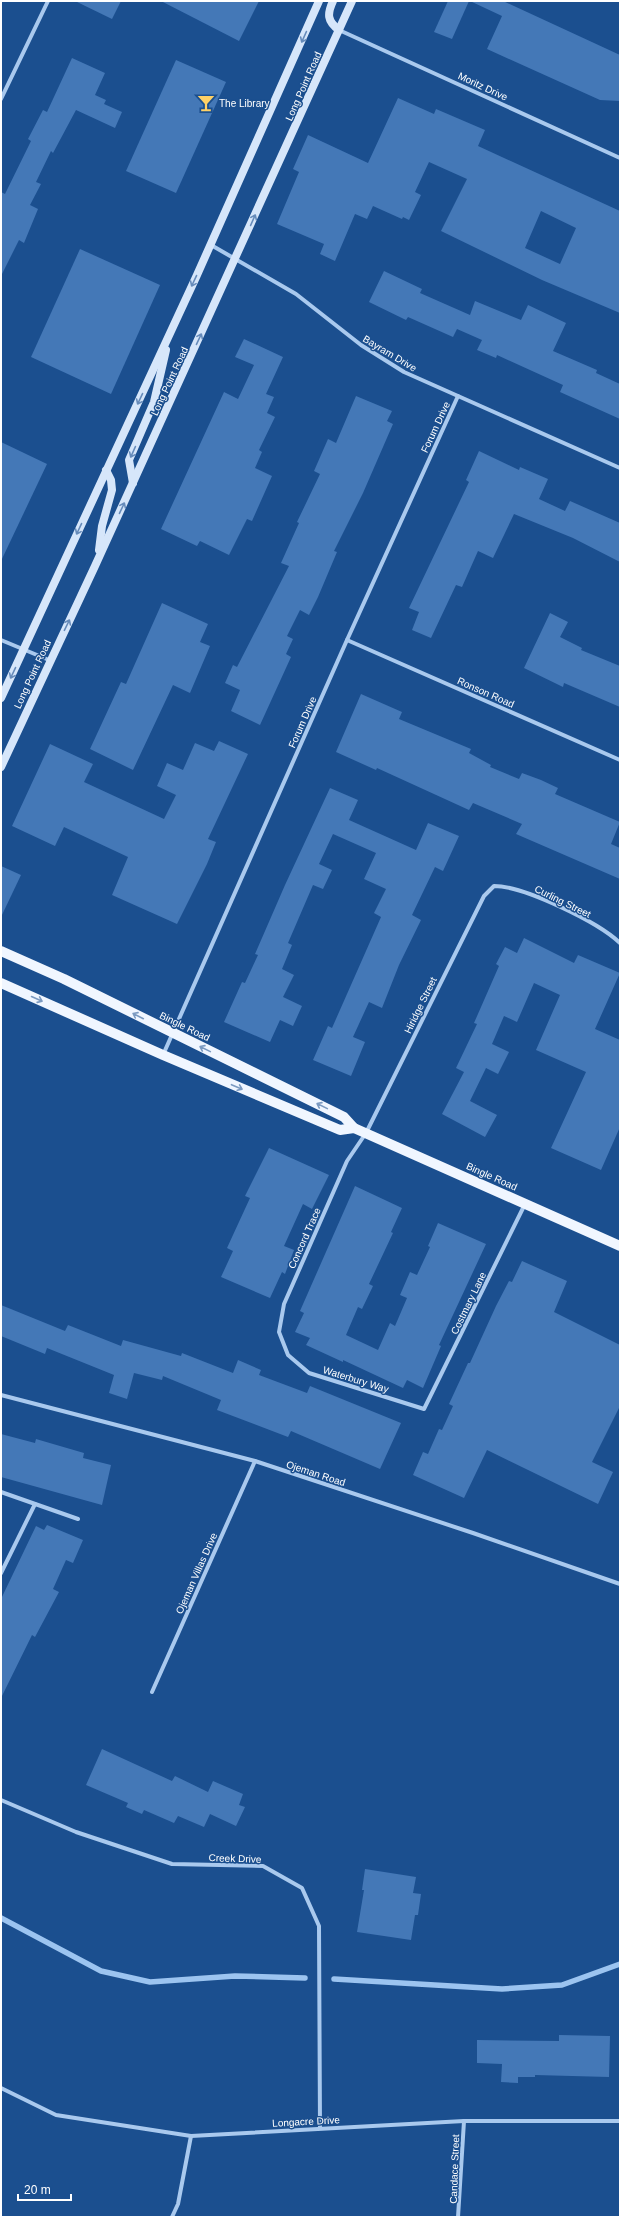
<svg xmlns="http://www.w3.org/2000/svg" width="621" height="2218" font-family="Helvetica,sans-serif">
  <rect width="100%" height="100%" fill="#1b4f8f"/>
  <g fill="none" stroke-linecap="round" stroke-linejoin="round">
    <!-- stream -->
    <g stroke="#9cc4f0" stroke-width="5.5">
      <path d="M1,1918L101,1971L150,1982L235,1976L305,1978"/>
      <path d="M334,1979L502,1989L562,1985L620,1964"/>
    </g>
  </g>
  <!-- building -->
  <g fill="#4478b7" fill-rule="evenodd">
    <path d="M75,1H121L112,19Z"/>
    <path d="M161,1H259L239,41Z"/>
    <path d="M448,1H469L452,39L434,32Z"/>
    <path d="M470,1H503L620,55V101L600,100L487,49L502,16Z"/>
    <path d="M72,58L105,73L95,95L106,100L104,104L122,112L115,128L76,110L53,153L51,151L36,182L41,184L30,205L38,209L24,243L19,240L1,276V192L5,194L31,141L28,139L43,110L47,112Z"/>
    <path d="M176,60L226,82L176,193L126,171Z"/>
    <path d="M398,98L434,114L436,109L485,130L478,146L620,211V313L542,280L441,231L467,179L429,162L415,192L421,195L409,220L403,217L402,219L373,206L367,219L355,214L335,261L320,254L324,244L277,224L299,172L293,169L308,135L368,163ZM541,211L576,228L560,264L525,248Z"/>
    <path d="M80,249L160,285L111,394L31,357Z"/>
    <path d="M384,271L422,289L420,293L470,315L475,301L521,320L528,305L566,323L553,351L597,370L596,373L620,384V419L560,392L563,385L497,355L496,358L477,350L482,340L457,329L453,337L408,317L406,320L369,302Z"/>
    <path d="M244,339L283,357L266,394L274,397L267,413L275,417L259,450L262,452L255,468L272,476L252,521L247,519L229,555L200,541L197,546L161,529L224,392L238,399L254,365L235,357Z"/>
    <path d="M356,396L392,411L387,421L393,424L363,493L334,551L337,552L318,597L309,615L300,610L287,636L293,639L286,654L291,657L260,725L231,711L240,690L225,683L233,665L237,667L289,566L281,563L299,523L297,522L320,474L314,471L328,439L336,443Z"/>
    <path d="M1,442L47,464L1,561Z"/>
    <path d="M479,451L519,470L520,467L548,479L539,499L565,511L570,501L620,523V562L573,538L514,514L493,558L478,551L462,587L456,585L431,638L412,630L419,612L409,608L469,482L466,480Z"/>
    <path d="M162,603L208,624L200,642L210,646L190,693L173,685L133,770L90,749L121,682L126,684Z"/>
    <path d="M550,613L568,622L560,637L582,648L581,650L620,666V707L564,683L563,687L524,668Z"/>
    <path d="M361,694L402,712L399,719L471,749L469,753L491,765L490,767L519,779L522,773L541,780L558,788L555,794L620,822L611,844L620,848V879L516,834L522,824L473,803L469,810L377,768L376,770L336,752Z"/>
    <path d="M219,741L248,754L208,839L216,842L207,864L177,924L112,895L128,857L64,827L55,846L12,826L50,744L93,764L84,782L164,819L176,795L157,786L167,763L183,770L195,743L214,751Z"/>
    <path d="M330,788L358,800L349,820L416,850L428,823L459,836L443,871L435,867L412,915L421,920L399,965L382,1008L369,1002L353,1037L365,1042L351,1076L313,1060L328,1026L332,1028L381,917L374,913L386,889L364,879L376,853L333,834L319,864L332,870L323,889L313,885L288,943L292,945L282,969L294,975L283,997L302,1006L293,1026L280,1020L270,1042L224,1022L242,982L245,983L258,955L255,954L285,885Z"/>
    <path d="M1,866L21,875L1,917Z"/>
    <path d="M524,938L574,963L578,955L620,973L595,1029L620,1040V1127L601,1170L551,1148L586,1072L536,1050L560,995L534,983L517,1022L504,1016L492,1044L509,1052L498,1074L486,1068L470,1101L497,1115L485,1137L442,1114L464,1072L456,1068L477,1024L474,1023L499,966L496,964L505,947L517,953Z"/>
    <path d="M269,1148L329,1175L312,1209L303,1204L284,1246L294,1250L285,1274L282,1272L270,1298L221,1277L233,1251L227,1248L250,1198L245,1196Z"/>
    <path d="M355,1186L402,1208L391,1232L393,1233L369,1284L373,1286L362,1309L358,1307L346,1335L378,1350L390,1323L395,1326L407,1298L400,1295L410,1272L417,1275L430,1247L428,1246L438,1223L486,1244L439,1345L441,1346L423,1388L407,1380L403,1388L343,1360V1362L306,1345L310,1338L295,1332L304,1313L300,1311Z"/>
    <path d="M522,1261L567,1281L554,1312L620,1345V1406L592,1462L613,1472L598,1504L487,1450L464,1498L413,1475L423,1452L428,1454L439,1429L442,1430L453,1406L449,1404L468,1363H470L496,1306L509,1281L512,1282Z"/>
    <path d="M1,1305L65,1331L68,1325L121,1346L123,1340L181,1356L182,1353L233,1373L238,1360L261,1370L259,1375L307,1393L310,1386L401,1423L380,1469L291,1431L288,1437L217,1410L221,1400L163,1376L162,1380L134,1373L127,1399L109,1393L114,1375L47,1348L45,1354L1,1336Z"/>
    <path d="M1,1434L35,1443L36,1439L84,1453L83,1458L111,1465L102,1505L1,1477Z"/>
    <path d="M47,1525L83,1540L73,1563L66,1560L53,1589L59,1592L35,1637L32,1635L1,1698V1599L36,1526L44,1530Z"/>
    <path d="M102,1749L172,1781L175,1776L208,1792L213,1781L243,1794L239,1805L245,1807L236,1826L210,1814L204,1827L178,1816L174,1823L144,1810L142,1814L126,1807L128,1803L86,1785Z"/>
    <path d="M365,1869L416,1877L413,1893L421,1894L418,1915H415L411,1940L357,1932L364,1890H362Z"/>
    <path d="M559,2035L610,2036L609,2077L535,2075V2077H518V2083L501,2082L502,2064L477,2063V2040L559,2041Z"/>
  </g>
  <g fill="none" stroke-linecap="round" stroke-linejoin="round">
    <!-- minor -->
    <g stroke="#a9c9ee" stroke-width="4">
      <path d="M339,30L620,158"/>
      <path d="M1,99L48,1"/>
      <path d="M211,245L296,294L361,345L404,372L620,468"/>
      <path d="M1,640L49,660"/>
      <path d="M347,640L620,760"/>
      <path d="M163,1055L347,640L458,396"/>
      <path d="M525,1204L424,1409L309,1373L288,1355L279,1332L284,1304L347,1161L366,1133L484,896L494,886C524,886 598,922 620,943"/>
      <path d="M1,1395L255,1461L473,1533L620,1584"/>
      <path d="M1,1492L78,1519"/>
      <path d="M1,1573L35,1504"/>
      <path d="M152,1692L255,1461"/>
      <path d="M1,1800L76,1832L172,1864L263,1866L302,1888L319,1926L320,2128"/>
      <path d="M1,2088L56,2115L191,2136L464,2121H620"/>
      <path d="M172,2217L178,2204L191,2136"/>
      <path d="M458,2217L464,2121"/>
    </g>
    <!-- secondary -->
    <g stroke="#d6e6fa" stroke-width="8">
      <path d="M333,1C327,14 327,21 339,30"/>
      <path d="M133,483L129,460L154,402L166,350"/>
      <path d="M99,550L102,526L112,490L111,480L106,470"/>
      <path d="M1,698L197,275L319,1"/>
      <path d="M1,767L95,566L352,1"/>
    </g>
    <!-- primary -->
    <g stroke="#f0f6ff" stroke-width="10">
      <path d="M1,951L64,979L344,1117L354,1128L620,1246"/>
      <path d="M1,983L163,1055L340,1130L354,1128"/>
    </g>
  </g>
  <!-- one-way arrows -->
  <defs><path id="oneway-shaft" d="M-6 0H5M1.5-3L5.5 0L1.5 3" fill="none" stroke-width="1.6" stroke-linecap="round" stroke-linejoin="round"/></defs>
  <g stroke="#668bba">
    <use href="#oneway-shaft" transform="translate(304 37) rotate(114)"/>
    <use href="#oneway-shaft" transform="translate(253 220) rotate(-66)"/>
    <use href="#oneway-shaft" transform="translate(194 281) rotate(115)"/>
    <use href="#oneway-shaft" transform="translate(199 339) rotate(-65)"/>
    <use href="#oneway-shaft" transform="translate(140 399) rotate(115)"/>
    <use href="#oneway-shaft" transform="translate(133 452) rotate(114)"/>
    <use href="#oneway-shaft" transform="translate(122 508) rotate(-65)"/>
    <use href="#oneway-shaft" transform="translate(79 529) rotate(115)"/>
    <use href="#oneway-shaft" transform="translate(67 625) rotate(-64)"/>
    <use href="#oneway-shaft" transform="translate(13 673) rotate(115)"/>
  </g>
  <g stroke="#7b9ac1">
    <use href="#oneway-shaft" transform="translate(37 999) rotate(24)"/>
    <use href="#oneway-shaft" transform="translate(138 1016) rotate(-153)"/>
    <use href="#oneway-shaft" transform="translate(205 1049) rotate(-154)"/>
    <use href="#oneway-shaft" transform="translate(237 1087) rotate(23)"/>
    <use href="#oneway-shaft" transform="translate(322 1106) rotate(-154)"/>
  </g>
  <!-- icons -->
  <defs>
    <g id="bar-bare" transform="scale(1.38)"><path d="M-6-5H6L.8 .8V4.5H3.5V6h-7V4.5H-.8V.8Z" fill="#ffd166" stroke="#1b4f8f" stroke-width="2.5" paint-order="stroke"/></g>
  </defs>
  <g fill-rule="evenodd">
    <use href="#bar-bare" x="206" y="103"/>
  </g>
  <g text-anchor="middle" stroke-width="3" stroke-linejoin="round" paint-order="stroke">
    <!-- street labels -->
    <g font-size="10" fill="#fff" stroke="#1b4f8f">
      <text transform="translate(303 86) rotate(-66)" y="4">Long Point Road</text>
      <text transform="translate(483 86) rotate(25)" y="4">Moritz Drive</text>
      <text transform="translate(390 353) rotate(31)" y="4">Bayram Drive</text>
      <text transform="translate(169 381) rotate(-65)" y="4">Long Point Road</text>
      <text transform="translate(435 427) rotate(-65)" y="4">Forum Drive</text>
      <text transform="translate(32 674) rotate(-65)" y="4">Long Point Road</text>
      <text transform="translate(486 692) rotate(24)" y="4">Ronson Road</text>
      <text transform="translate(302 722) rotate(-66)" y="4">Forum Drive</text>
      <text transform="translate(563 901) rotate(26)" y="4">Curling Street</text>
      <text transform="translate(420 1005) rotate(-64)" y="4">Hiridge Street</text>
      <text transform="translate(185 1026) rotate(26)" y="4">Bingle Road</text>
      <text transform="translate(492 1176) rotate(24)" y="4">Bingle Road</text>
      <text transform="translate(304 1238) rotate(-66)" y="4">Concord Trace</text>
      <text transform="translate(468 1303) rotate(-64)" y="4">Costmary Lane</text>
      <text transform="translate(356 1379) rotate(17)" y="4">Waterbury Way</text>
      <text transform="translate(316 1473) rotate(18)" y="4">Ojeman Road</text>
      <text transform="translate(196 1573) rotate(-66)" y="4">Ojeman Villas Drive</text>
      <text transform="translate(235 1858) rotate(2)" y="4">Creek Drive</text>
      <text transform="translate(306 2121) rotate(-3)" y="4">Longacre Drive</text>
      <text transform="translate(454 2169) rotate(-88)" y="4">Candace Street</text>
    </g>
    <!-- poi labels -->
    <g font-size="10" fill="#fff" stroke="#1b4f8f" text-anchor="start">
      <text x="219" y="107">The Library</text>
    </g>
  </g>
  <!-- border -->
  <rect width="621" height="2218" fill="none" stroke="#ffffff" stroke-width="4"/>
  <!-- scale -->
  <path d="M18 2194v6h53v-6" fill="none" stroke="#ffffff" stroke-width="2"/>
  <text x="24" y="2194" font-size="12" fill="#ffffff" stroke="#1b4f8f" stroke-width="3" paint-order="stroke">20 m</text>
</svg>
